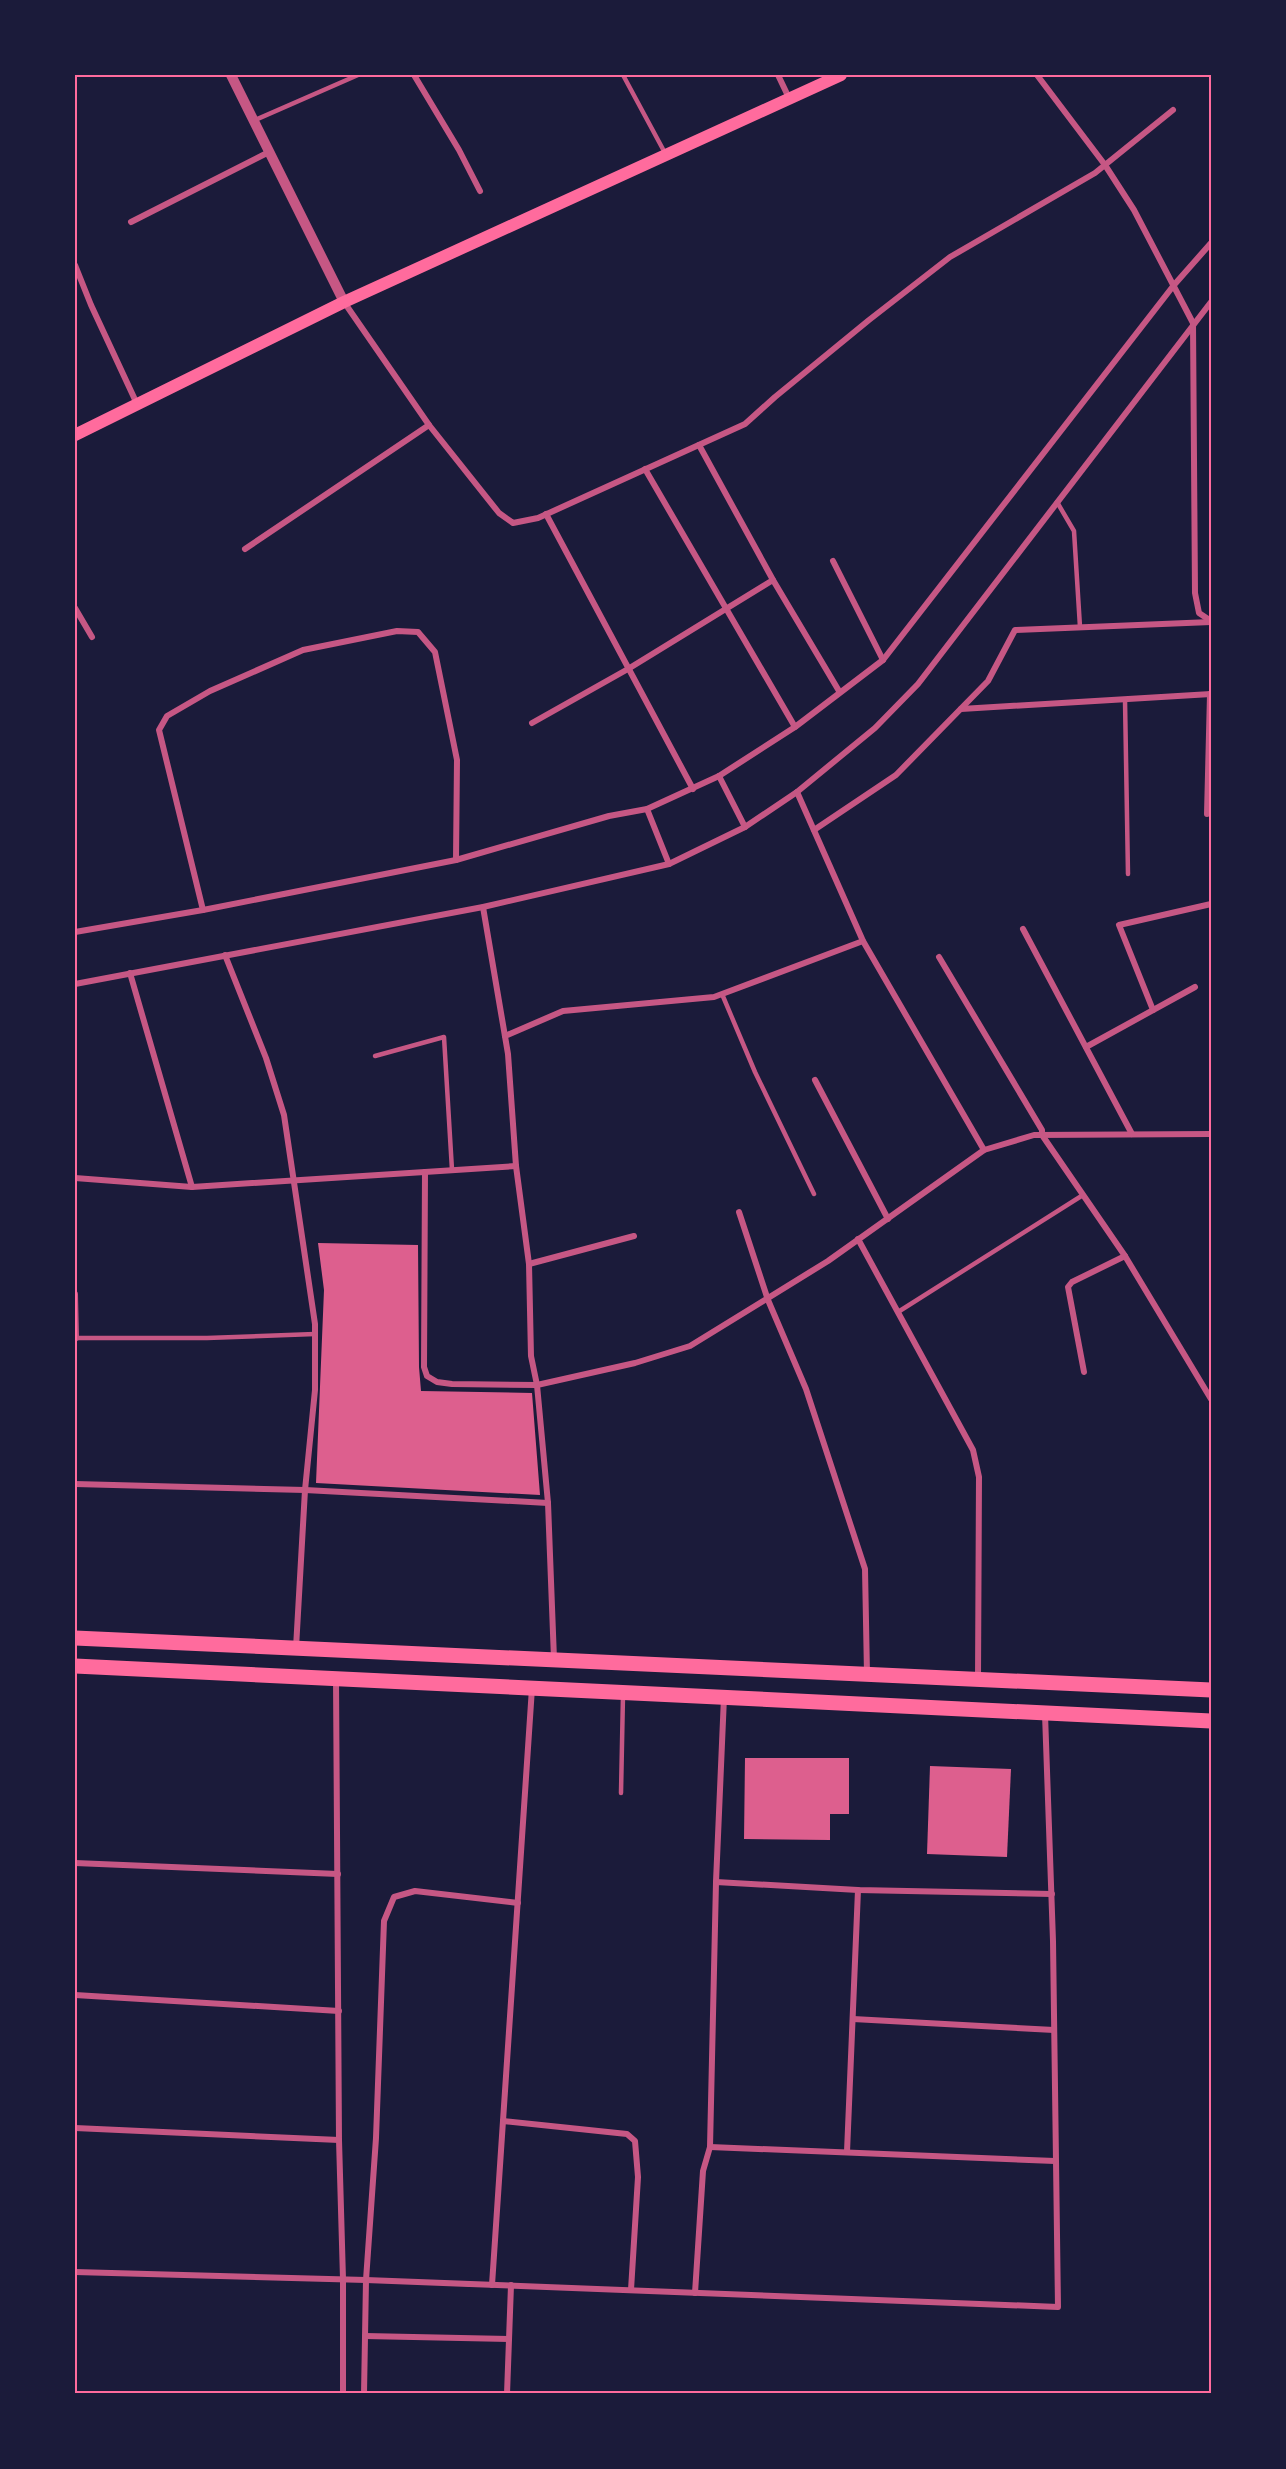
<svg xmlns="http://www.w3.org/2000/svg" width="1286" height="2469" font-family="Helvetica,sans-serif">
  <rect width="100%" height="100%" fill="#1b1b3a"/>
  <!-- building -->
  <g fill="#dd5f8e">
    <path d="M318,1243L418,1245L419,1367L421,1391L532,1393L540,1495L316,1483L324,1290Z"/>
    <path d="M745,1758H849V1814H830V1840L744,1839Z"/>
    <path d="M930,1766L1011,1769L1007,1857L927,1854Z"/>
  </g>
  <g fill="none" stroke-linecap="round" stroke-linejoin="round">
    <!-- service -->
    <g stroke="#c65784" stroke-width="4.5">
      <path d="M623,75L665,153"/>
      <path d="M253,121L358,75"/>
      <path d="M1057,502L1074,531L1080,627"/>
      <path d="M1125,700L1128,874"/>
      <path d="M722,994L755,1072L814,1194"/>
      <path d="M375,1056L444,1037L452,1170"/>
      <path d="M898,1312L1083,1195"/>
      <path d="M75,1338H207L315,1334"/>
      <path d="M621,1793L623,1695"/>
    </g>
    <!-- minor -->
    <g stroke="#c65784" stroke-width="6">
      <path d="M414,75L459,150L480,191"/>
      <path d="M778,75L789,98"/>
      <path d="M1037,75L1105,165L1134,210L1193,323L1195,593L1199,613L1211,621"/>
      <path d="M131,222L269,152"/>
      <path d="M75,265L91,305L137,404"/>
      <path d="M344,302L429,425L499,513L513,523L538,518L745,424L775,397L869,320L950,257L1095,173L1173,110"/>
      <path d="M699,445L773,580L839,691"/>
      <path d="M645,469L795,727"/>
      <path d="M546,514L693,789"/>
      <path d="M245,549L429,425"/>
      <path d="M833,561L883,660"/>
      <path d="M75,608L92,637"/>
      <path d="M961,709L1211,694"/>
      <path d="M532,723L628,669L773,580"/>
      <path d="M719,776L745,827"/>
      <path d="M797,792L863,941L984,1150"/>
      <path d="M647,809L669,864"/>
      <path d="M1207,814L1210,694"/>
      <path d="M814,830L896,775L988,681L1015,630L1211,622"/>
      <path d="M483,907L508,1054L516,1166L529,1264L531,1356L537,1385L548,1503L554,1659"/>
      <path d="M203,910L159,730L167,716L210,691L303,650L397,631L418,632L435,652L457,760L456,860"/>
      <path d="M1023,929L1132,1134"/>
      <path d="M75,932L203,910L456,860L609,816L647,809L719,776L795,727L883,660L1174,285L1211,243"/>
      <path d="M225,955L266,1058L284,1115L315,1324V1390L305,1490L296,1648"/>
      <path d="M939,957L1042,1130V1135L1125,1256L1211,1399"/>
      <path d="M130,973L192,1187"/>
      <path d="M75,984L483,907L669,864L745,827L797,792L875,728L918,684L1211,302"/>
      <path d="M1153,1010L1119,925L1211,904"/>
      <path d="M505,1036L563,1011L714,997L863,941"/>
      <path d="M1086,1047L1195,987"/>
      <path d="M815,1080L888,1219"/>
      <path d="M425,1172L424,1367L427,1376L437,1382L452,1384L537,1385L635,1363L690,1346L828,1261L984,1150L1034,1135L1211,1134"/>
      <path d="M75,1178L192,1187L516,1166"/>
      <path d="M739,1212L768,1300L806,1389L865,1569L867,1674"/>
      <path d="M858,1239L973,1450L979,1477L978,1679"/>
      <path d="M529,1264L634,1236"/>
      <path d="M75,1294L76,1338"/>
      <path d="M1084,1372L1068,1287L1072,1282L1125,1256"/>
      <path d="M75,1484L305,1490L548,1503"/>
      <path d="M336,1678L339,2140L343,2279V2394"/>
      <path d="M75,1863L338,1874"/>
      <path d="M716,1882L724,1697"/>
      <path d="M75,1995L339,2011"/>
      <path d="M853,2019L1054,2030"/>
      <path d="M503,2121L627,2134L635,2141L638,2177L631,2290"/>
      <path d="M75,2128L339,2140"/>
      <path d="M710,2147L1055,2161"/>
      <path d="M847,2152L858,1890"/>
      <path d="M75,2272L366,2280L1058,2307L1053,1941L1045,1714"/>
      <path d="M492,2285L532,1688"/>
      <path d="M695,2293L703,2171L710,2147L716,1882L858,1890L1052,1894"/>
      <path d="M365,2336L509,2339"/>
      <path d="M364,2394L366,2280L376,2138L384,1921L394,1897L415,1891L518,1903"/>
      <path d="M507,2394L511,2285"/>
    </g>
    <!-- tertiary -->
    <path stroke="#c65784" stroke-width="10" d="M231,75L344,302"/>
    <!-- secondary -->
    <path stroke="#ff6b9d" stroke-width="12" d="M75,435L344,302L841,75"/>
    <!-- primary -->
    <g stroke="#ff6b9d" stroke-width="15">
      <path d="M75,1638L1211,1690"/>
      <path d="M75,1666L1211,1721"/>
    </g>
  </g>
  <!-- border -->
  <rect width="1286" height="2469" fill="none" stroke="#1b1b3a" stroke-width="153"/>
  <rect x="76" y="76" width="1134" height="2316" fill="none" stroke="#ff6b9d" stroke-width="2"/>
</svg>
